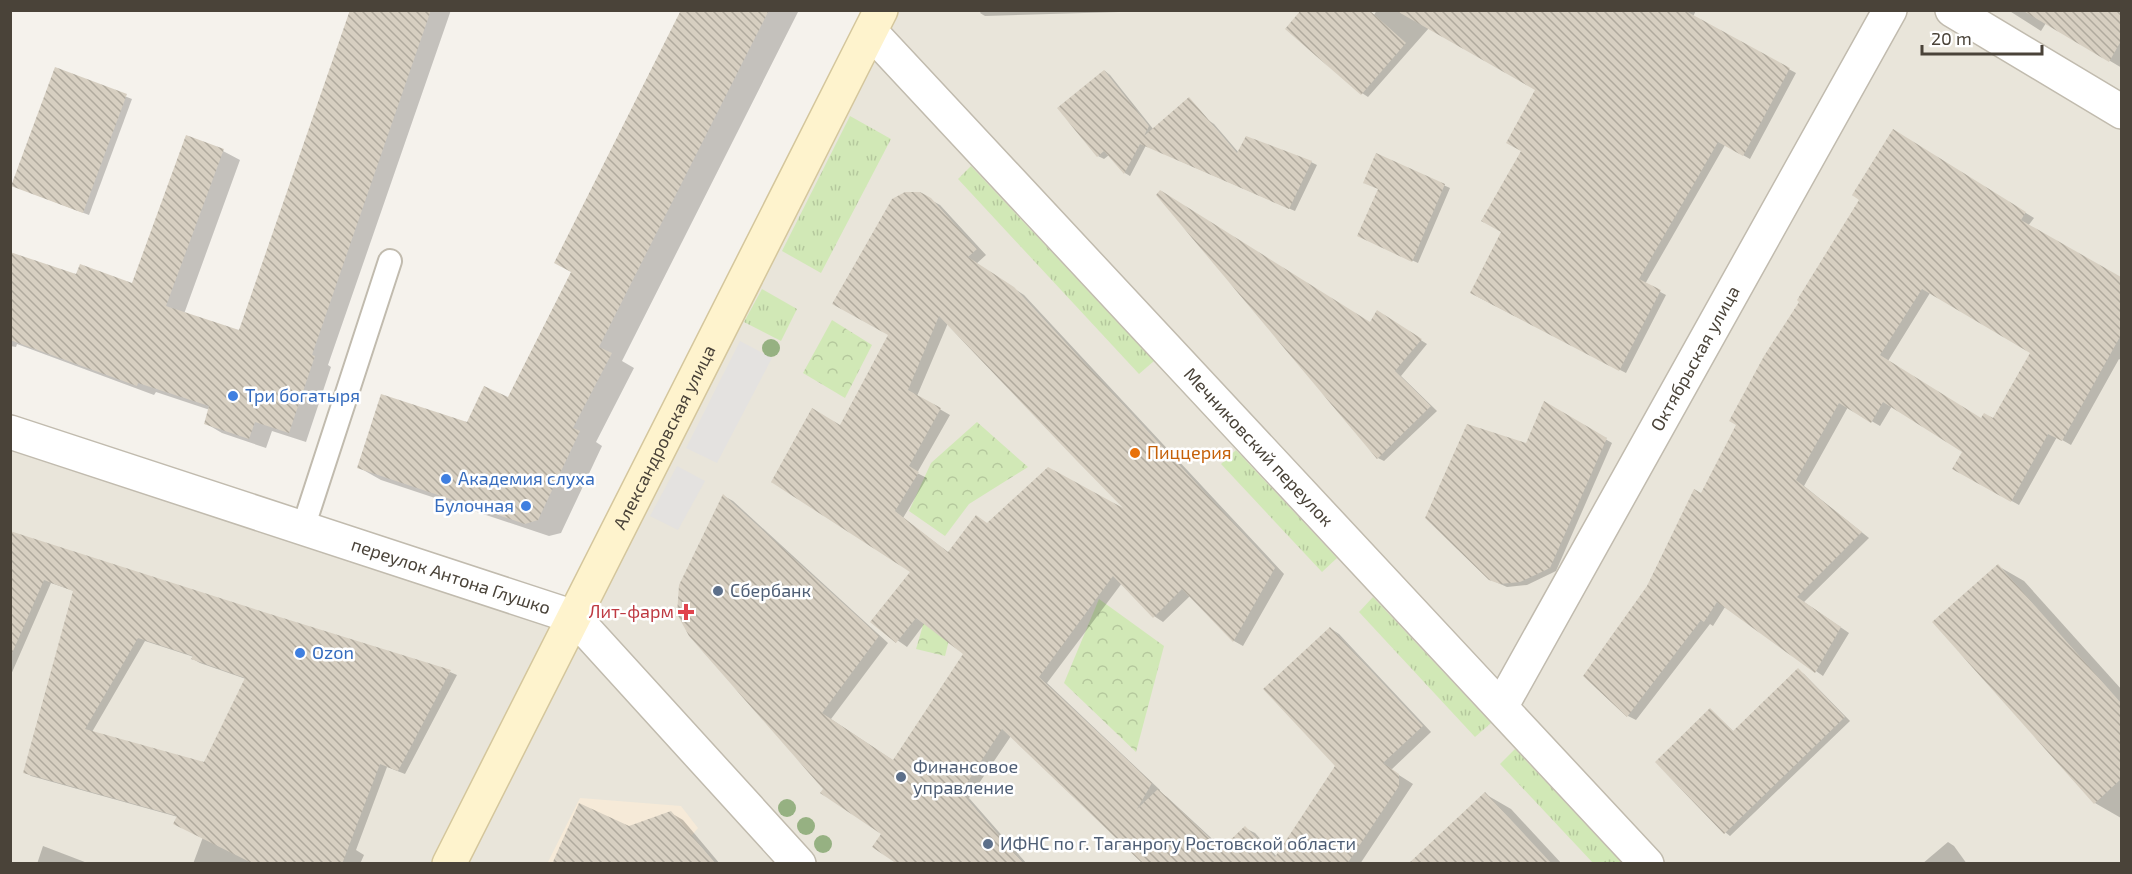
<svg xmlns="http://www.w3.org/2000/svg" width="2132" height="874" font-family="'Exo 2',sans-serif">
  <defs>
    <pattern id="grass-tufts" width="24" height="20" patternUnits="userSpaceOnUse" patternTransform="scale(1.5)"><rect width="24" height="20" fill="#d1e8b6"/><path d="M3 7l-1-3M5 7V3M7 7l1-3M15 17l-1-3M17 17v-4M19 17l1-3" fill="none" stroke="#b5c89d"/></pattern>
    <pattern id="forest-crowns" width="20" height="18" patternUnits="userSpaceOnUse" patternTransform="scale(1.5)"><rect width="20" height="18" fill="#d1e8b6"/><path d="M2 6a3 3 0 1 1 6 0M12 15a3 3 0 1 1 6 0" fill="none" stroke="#b5c89d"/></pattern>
    <pattern id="building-back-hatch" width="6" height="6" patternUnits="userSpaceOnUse" patternTransform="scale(1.5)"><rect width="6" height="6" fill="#d7cfc1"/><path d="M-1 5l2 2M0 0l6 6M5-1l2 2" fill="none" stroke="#b0aa9e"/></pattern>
  </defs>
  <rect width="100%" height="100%" fill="#f5f2ec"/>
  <!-- residential -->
  <path fill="#e9e5da" d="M881,11H2121V863L11,864V432L574,617Z"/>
  <!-- commercial -->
  <path fill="#f6ead8" d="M580,798L681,806L698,828L683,846L698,863L547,864Z"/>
  <!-- grass -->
  <g fill="url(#grass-tufts)">
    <path d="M850,116L891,139L821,273L782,251Z"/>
    <path d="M971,166L1154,361L1139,374L958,179Z"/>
    <path d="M762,289L797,309L781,341L744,322Z"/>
    <path d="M1236,450L1337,558L1322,572L1221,464Z"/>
    <path d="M1373,597L1491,723L1475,737L1359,612Z"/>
    <path d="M1515,749L1622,863H1593L1500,764Z"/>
  </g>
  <!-- forest -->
  <g fill="url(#forest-crowns)">
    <path d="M832,320L872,345L845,398L803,373Z"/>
    <path d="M977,422L1028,467L969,504L945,536L909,511L931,463Z"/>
    <path d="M1099,599L1164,646L1136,752L1064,683Z"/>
    <path d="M928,608L954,620L945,656L916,649Z"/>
  </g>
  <!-- parking -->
  <g fill="#e4e2e0">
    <path d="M740,341L772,358L717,463L686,448Z"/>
    <path d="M677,466L705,481L678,530L650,516Z"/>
  </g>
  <!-- shadow -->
  <g fill="#0003" fill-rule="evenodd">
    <path d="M351,10H451L328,365L331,367L306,442L272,431L266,448L222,433L205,423L210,410L156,392L154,395L17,344L16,347L10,346V254L77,276L133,285L223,151L240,160L184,314L240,332Z"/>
    <path d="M683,10H799L622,361L634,368L596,442L602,446L561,533L549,536L381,480L358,467L468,424L509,399L573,272Z"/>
    <path d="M982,10H1188L985,16L980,13Z"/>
    <path d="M1377,10H1696L1693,17L1796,73L1750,159L1725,145L1645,284L1666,295L1626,373L1478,297L1503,231L1537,89L1429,28L1368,97L1362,93L1374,15Z"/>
    <path d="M2008,10H2122V68L2046,23L2041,31Z"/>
    <path d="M56,69L132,99L89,215L18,188Z"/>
    <path d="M1105,71L1110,75L1154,130L1130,176L1125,173L1109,155L1104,159L1098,156Z"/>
    <path d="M1208,120L1214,124L1239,153L1311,162L1317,165L1295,211L1180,161Z"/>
    <path d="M1893,131L2034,218L2028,226L2122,279V361L2119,359L2071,445L2057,437L2019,505L1954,469L1964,452L1892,406L1880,426L1848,407L1804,486L1869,538L1804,602L1849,633L1823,676L1725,607L1713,626L1710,624L1636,720L1628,716L1585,676L1648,587L1701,495L1801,301L1861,199ZM1930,293L2032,353L1994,420H1981L1888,361Z"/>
    <path d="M1377,155L1450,188L1418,263L1365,238L1379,189Z"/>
    <path d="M920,194L940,205L986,255L976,264L1024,295L1284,574L1243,646L1234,641L1190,596L1163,622L1154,616L1122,583L1047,683L1160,790L1159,792L1167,797L1223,849L1245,828L1255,833L1277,857L1337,766L1330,628L1339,634L1431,732L1391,770L1413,784L1360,864H1146L1011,736L969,798L1027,864H900L883,834L825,789L724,496L733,501L888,643L831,719L894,761L965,653L925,623L907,647L872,622L913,571L840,427L890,335ZM948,323L1129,513L989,524L949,553L903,518L927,478L917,473L950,415L917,396Z"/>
    <path d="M1383,316L1427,344L1401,376L1437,411L1384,461L1378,458L1371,324Z"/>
    <path d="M1545,404L1612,443L1556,571L1527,585L1507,587L1489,579L1526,445Z"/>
    <path d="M10,533L450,672L457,675L405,774L387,767L356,850L364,855L360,864H193L203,837L178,817L31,776L25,772L74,591L51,583L10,677ZM145,641L194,657L193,659L200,663L246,679L205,764L92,732Z"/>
    <path d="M1998,566L2024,581L2122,690L2121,818L2095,803Z"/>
    <path d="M1798,670L1804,674L1850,721L1730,836L1725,832L1711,710L1734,732Z"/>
    <path d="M1485,794L1511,809L1562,864H1442Z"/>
    <path d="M671,813L683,820L720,864H554L629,828Z"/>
    <path d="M1948,842L1954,846L1967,864H1922Z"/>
    <path d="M43,846L90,864H37Z"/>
  </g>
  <!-- building -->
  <g fill="url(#building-back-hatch)" fill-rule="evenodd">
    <path d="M350,10H431L312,355L315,356L289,433L255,422L249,439L204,424L209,406L138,383L137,386L10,340V252L76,274L80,264L132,283L186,135L224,149L166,306L239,330Z"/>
    <path d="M681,10H769L599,347L612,353L573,428L580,431L538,520L525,524L357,468L381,394L467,422L484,386L508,397L571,272L554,263Z"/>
    <path d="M1301,10H1369L1406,43L1361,95L1285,29Z"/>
    <path d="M1395,10H1684L1790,68L1743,156L1718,142L1639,279L1661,290L1619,371L1470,293L1501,232L1481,221L1521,151L1506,143L1535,90Z"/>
    <path d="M2022,10H2121V41L2109,62Z"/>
    <path d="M55,67L127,94L83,213L11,186Z"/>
    <path d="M1104,70L1149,126L1144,136L1189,97L1237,153L1246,136L1312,161L1289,209L1140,144L1124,174L1104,151L1097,157L1057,108Z"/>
    <path d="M1893,129L2026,212L2021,220L2121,277V335L2062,441L2048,434L2011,502L1952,469L1962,452L1883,402L1871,423L1839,403L1796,480L1862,532L1797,597L1841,627L1815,673L1717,602L1704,622L1701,620L1627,717L1583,676L1647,586L1694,489L1701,493L1736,425L1729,421L1764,356L1799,302L1797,300L1859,200L1852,195ZM1922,289L2030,353L1993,418L1984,413L1981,418L1880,355Z"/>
    <path d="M1376,153L1445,184L1412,262L1357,236L1378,189L1363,183Z"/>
    <path d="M1160,190L1370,322L1377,310L1422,339L1395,371L1431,406L1377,459L1156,195Z"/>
    <path d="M905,192H920L931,198L977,249L968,257L1014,287L1275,568L1233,642L1182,589L1153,618L1113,576L1039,677L1152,783L1137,809L1158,789L1221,849L1245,826L1275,857L1335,766L1263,689L1330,627L1423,726L1383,763L1399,774V786L1347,864H1143L1002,729L961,792L1024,864H897L872,847L881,834L820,793L823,789L689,636L677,614L679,585L723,494L879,636L822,713L893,760L963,654L916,618L896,643L870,622L910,572L771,482L812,408L840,425L888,335L832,304L892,199ZM939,316L1077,461L1123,508L1048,467L987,523L976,515L948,552L895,511L919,472L909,466L941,408L908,390Z"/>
    <path d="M1544,401L1607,438L1550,568L1520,582L1500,584L1489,580L1425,518L1467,424L1526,443Z"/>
    <path d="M10,531L270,614L451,670L398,771L380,764L342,864H254L173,824L177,816L23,773L73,591L44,580L10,658ZM138,638L193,656L191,659L245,678L204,762L85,729Z"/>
    <path d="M1998,564L2121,703V779L2094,804L1932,622Z"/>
    <path d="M1798,668L1845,717L1724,834L1655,762L1710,708L1733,731Z"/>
    <path d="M1485,792L1552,864H1408Z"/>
    <path d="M579,803L629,826L671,811L716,864H552Z"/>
  </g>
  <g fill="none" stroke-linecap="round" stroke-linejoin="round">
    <!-- service casing -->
    <g stroke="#c1bbae" stroke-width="26">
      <path id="service" d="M303,528L390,261"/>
    </g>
    <!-- minor casing -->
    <g stroke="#c1bbae" stroke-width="36">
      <g id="minor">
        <path d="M1952,10L2122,112"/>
        <path id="s1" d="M871,32L1647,864"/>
        <path id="s2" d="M10,432L574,617L799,864"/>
        <path id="s3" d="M1501,707L1890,10"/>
      </g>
    </g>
    <!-- secondary casing -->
    <g stroke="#d4c69c" stroke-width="36">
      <g id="secondary">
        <path id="s4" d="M449,864L881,10"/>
      </g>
    </g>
    <!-- service -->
    <use href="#service" stroke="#fff" stroke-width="22"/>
    <!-- minor -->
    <use href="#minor" stroke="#fff" stroke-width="33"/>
    <!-- secondary -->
    <use href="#secondary" stroke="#fef3cd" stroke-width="33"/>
  </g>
  <!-- trees -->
  <g fill="#96b182">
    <circle cx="771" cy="348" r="9"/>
    <circle cx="787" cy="808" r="9"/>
    <circle cx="806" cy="826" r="9"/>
    <circle cx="823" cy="844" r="9"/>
  </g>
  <!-- markers -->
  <g fill="#3f7fe0" stroke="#fff" stroke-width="2">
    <circle cx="233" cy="396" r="6"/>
    <circle cx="446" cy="479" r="6"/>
    <circle cx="526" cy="506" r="6"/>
    <circle cx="300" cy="653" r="6"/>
  </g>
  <circle fill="#e8710a" stroke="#fff" stroke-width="2" cx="1135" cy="453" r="6"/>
  <g fill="#5c6f8a" stroke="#fff" stroke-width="2">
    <circle cx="718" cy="591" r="6"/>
    <circle cx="901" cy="777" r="6"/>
    <circle cx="988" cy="844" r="6"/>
  </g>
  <path fill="#e0444e" stroke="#fff" stroke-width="2" d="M683 603h6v6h6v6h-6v6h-6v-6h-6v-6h6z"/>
  <g text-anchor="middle" stroke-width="5" stroke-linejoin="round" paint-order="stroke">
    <!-- street labels -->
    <g font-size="18" fill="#4a4339" stroke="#fff">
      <text dy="6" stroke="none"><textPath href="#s3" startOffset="399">Октябрьская улица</textPath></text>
      <text dy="6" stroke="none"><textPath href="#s4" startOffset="478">Александровская улица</textPath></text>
      <text dy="6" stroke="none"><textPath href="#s1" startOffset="568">Мечниковский переулок</textPath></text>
      <text dy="6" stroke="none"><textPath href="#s2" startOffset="464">переулок Антона Глушко</textPath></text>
    </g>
    <!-- shop labels -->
    <g font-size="18" fill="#366cbe" stroke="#fff" text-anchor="start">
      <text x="245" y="402">Три богатыря</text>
      <text x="458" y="485">Академия слуха</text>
      <text x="514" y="512" text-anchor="end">Булочная</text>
      <text x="312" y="659">Ozon</text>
    </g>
    <!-- food labels -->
    <g font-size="18" fill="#c56008" stroke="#fff" text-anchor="start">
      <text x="1147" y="459">Пиццерия</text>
    </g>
    <!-- service labels -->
    <g font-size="18" fill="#4e5e75" stroke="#fff" text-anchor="start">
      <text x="730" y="597">Сбербанк</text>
      <text x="913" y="773">Финансовое<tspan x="913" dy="21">управление</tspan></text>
      <text x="1000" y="850">ИФНС по г. Таганрогу Ростовской области</text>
    </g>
    <!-- health labels -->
    <g font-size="18" fill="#be3a42" stroke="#fff" text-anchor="end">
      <text x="674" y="618">Лит-фарм</text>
    </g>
  </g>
  <!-- border -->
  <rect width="2132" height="874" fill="none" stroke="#4a4339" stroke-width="24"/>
  <!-- scale -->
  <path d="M1922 45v9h120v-9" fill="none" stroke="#4a4339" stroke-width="3"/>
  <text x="1931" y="45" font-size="18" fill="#4a4339" stroke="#ffffff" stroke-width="4.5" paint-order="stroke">20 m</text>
</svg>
